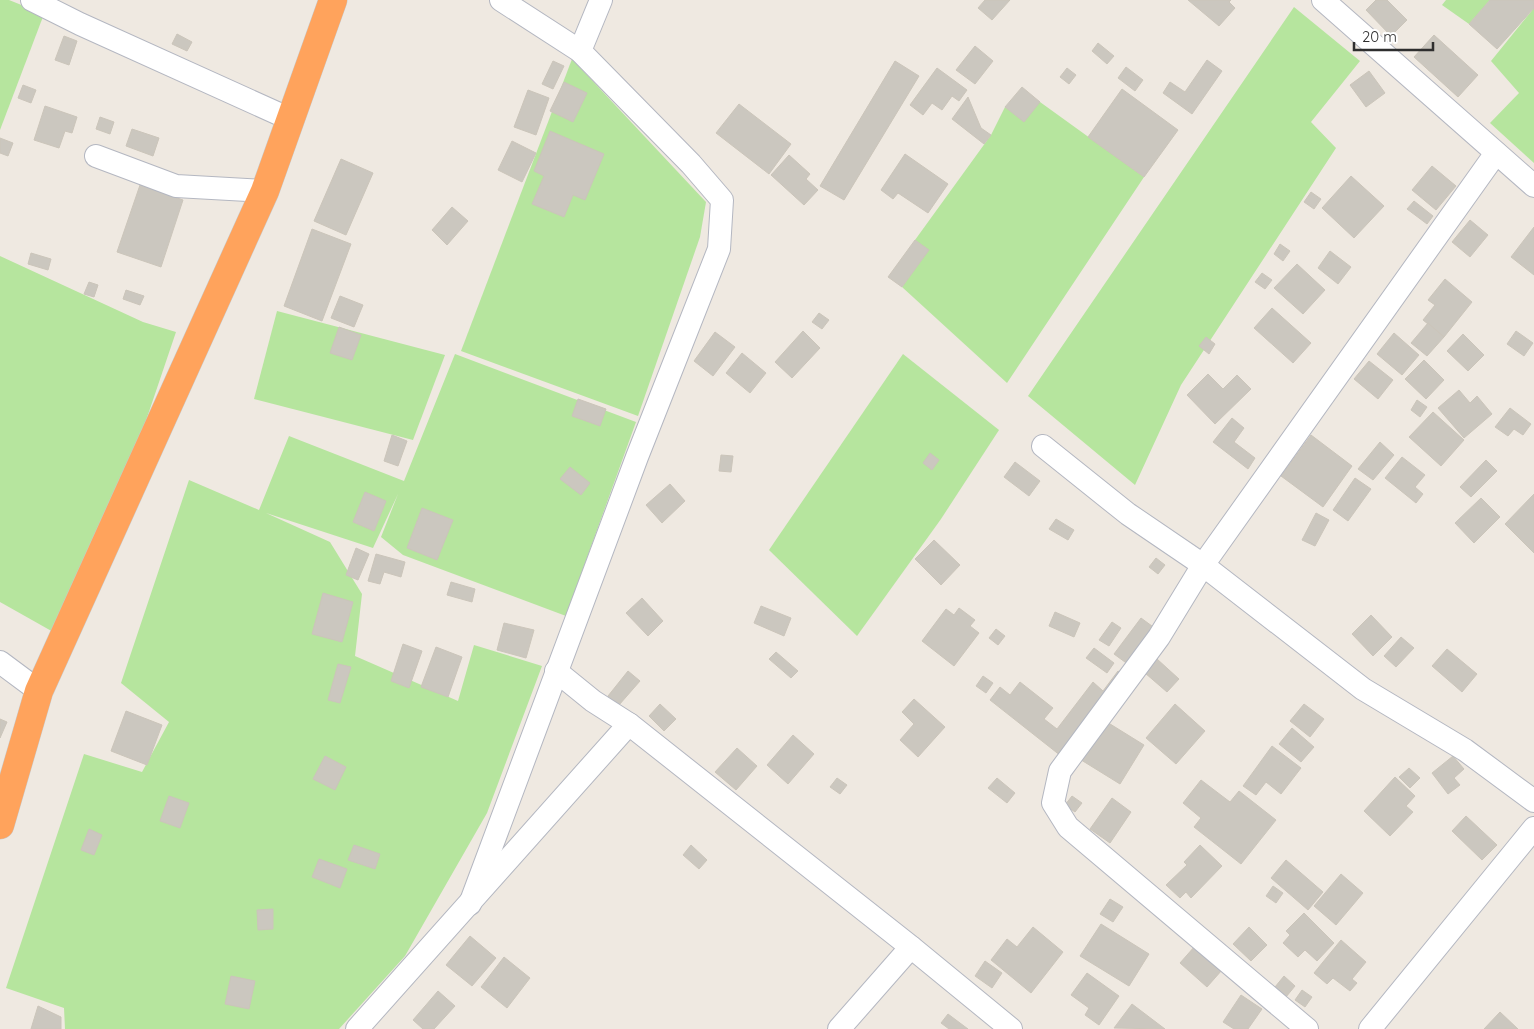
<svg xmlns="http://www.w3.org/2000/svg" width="1534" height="1029" font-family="Quicksand,sans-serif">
  <rect width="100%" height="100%" fill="#efe9e1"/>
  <!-- green -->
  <g fill="#b6e59e">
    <path d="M0,0H9L44,14L0,130Z"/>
    <path d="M1446,0H1490L1469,24L1442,5Z"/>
    <path d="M1294,7L1360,61L1311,122L1336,148L1181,385L1135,485L1028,396Z"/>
    <path d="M1534,8V163L1490,123L1519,93L1491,61Z"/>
    <path d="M572,59L706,202L700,237L638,416L461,351Z"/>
    <path d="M1040,102L1144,177L1007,383L902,287L928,250L915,240L991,135L1005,107Z"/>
    <path d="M0,256L143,322L176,332L71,642L0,602Z"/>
    <path d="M277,311L445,355L413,440L254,399Z"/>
    <path d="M455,354L636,422L566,616L403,555L381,537L398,494L373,548L266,513L330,542L362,594L355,656L458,701L474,645L542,666L487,813L405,956L339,1029H65L64,1008L6,988L84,754L142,772L169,722L121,683L189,480L259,510L289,436L404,481Z"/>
    <path d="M903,354L999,430L941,519L857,636L769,550Z"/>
  </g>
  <!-- building -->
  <g fill="#cbc7bf" stroke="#cbc5ba">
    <path d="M985,0H1010L992,20L978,8Z"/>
    <path d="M1188,0H1231L1229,2L1235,8L1219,26Z"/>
    <path d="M1376,0H1387L1407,20L1391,36L1366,10Z"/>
    <path d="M1490,0H1534V8L1497,49L1469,24Z"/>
    <path d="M177,34L192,42L187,51L172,44Z"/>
    <path d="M1434,35L1478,75L1458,97L1414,57Z"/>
    <path d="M64,36L77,41L69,65L55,60Z"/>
    <path d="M1098,43L1114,56L1107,64L1092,51Z"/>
    <path d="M975,46L993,61L975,84L956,70Z"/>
    <path d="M1207,60L1222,71L1192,114L1163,93L1170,82L1185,92Z"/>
    <path d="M553,61L564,66L553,89L542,84Z"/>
    <path d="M895,61L919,76L844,200L820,186Z"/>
    <path d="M1126,67L1143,80L1135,91L1118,78Z"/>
    <path d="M937,68L967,90L959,101L952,96L942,110L932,103L923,115L910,105Z"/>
    <path d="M1067,68L1076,75L1069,84L1060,77Z"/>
    <path d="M1369,71L1385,93L1366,107L1350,85Z"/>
    <path d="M564,82L587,93L573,122L550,111Z"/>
    <path d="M23,85L36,90L31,103L18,98Z"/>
    <path d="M1022,87L1040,102L1024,122L1005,107Z"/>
    <path d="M1122,89L1178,130L1144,177L1088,137Z"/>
    <path d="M528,90L549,98L536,135L514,127Z"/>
    <path d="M968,97L981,128L991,135L984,144L952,119Z"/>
    <path d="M739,104L791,144L769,174L716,133Z"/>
    <path d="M45,106L77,117L72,133L65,131L59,148L34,140Z"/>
    <path d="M100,117L114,122L110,134L96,129Z"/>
    <path d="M132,129L159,138L153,156L126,146Z"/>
    <path d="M550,131L604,154L585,200L573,195L564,217L532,204L544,176L534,171Z"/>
    <path d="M0,138L13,143L8,156L0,153Z"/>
    <path d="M512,141L536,153L522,182L498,170Z"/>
    <path d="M905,154L948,184L928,213L898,193L893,199L881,190Z"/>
    <path d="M789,155L810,174L806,179L818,190L804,205L771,175Z"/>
    <path d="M341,159L373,173L346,235L314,221Z"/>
    <path d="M1432,166L1456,186L1436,210L1412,190Z"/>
    <path d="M1351,176L1384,206L1354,238L1322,208Z"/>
    <path d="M140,185L183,200L161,267L117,252Z"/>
    <path d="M1311,192L1321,199L1314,209L1304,202Z"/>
    <path d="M1414,201L1433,216L1427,224L1407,209Z"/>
    <path d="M452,207L468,221L447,245L432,230Z"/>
    <path d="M1470,220L1488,235L1470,257L1452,242Z"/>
    <path d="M1534,227V275L1511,257Z"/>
    <path d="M312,229L351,244L322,321L284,306Z"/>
    <path d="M915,240L929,250L902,287L888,277Z"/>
    <path d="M1280,244L1290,251L1283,261L1274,254Z"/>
    <path d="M1330,251L1351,267L1338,284L1318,268Z"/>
    <path d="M31,253L51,259L48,270L28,264Z"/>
    <path d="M1297,264L1325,290L1303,314L1274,288Z"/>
    <path d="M1262,273L1272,280L1265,289L1255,282Z"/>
    <path d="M1445,279L1472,302L1444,337L1423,320L1435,305L1428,300Z"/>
    <path d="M89,282L98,285L94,297L84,294Z"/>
    <path d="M126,290L144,296L140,305L123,299Z"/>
    <path d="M340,296L363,305L354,327L331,318Z"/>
    <path d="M1272,308L1311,343L1293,363L1254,328Z"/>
    <path d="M819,313L829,320L822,329L812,322Z"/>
    <path d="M1428,323L1444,337L1427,356L1411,343Z"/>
    <path d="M339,327L361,335L352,360L330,353Z"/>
    <path d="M803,331L820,348L792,378L775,362Z"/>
    <path d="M1516,331L1533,343L1524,356L1507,344Z"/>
    <path d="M715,332L735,347L713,376L694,361Z"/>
    <path d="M1394,333L1419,355L1402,375L1377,354Z"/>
    <path d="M1463,334L1484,355L1468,371L1447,351Z"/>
    <path d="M1206,337L1215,344L1209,354L1199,346Z"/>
    <path d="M742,353L766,373L750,393L726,373Z"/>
    <path d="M1424,360L1444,380L1426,399L1405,379Z"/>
    <path d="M1369,361L1393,380L1378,399L1354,379Z"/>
    <path d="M1208,374L1223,389L1237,375L1251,389L1215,424L1187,395Z"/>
    <path d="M1459,390L1470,403L1477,396L1492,414L1464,438L1438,408Z"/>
    <path d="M578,399L606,409L600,426L572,416Z"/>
    <path d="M1417,400L1427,407L1420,417L1411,410Z"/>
    <path d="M1510,408L1531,424L1523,435L1514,429L1508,436L1495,427Z"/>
    <path d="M1433,412L1464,440L1441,466L1409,437Z"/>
    <path d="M1232,418L1244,428L1234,442L1255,458L1248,469L1213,442Z"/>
    <path d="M392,435L407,441L398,466L384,461Z"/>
    <path d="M1311,435L1352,466L1323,507L1281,476Z"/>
    <path d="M1380,442L1394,455L1373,480L1358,469Z"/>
    <path d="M930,453L939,460L932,470L923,463Z"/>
    <path d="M721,455L733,456L731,472L719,471Z"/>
    <path d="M1402,457L1425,475L1415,487L1423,494L1416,503L1385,478Z"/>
    <path d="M1486,460L1497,471L1471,497L1460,487Z"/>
    <path d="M1015,462L1040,481L1029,496L1004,477Z"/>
    <path d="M570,467L590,483L581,495L560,479Z"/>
    <path d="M1355,478L1371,489L1348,521L1333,510Z"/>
    <path d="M670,484L685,501L662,523L646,505Z"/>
    <path d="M365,492L386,501L374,531L353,522Z"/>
    <path d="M1534,494V553L1505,524Z"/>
    <path d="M1481,498L1500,517L1474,543L1455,523Z"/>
    <path d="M422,508L453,520L437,560L407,548Z"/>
    <path d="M1316,513L1329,520L1315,546L1302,540Z"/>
    <path d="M1056,519L1074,530L1068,540L1049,529Z"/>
    <path d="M934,540L960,565L941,585L915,559Z"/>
    <path d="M356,548L369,554L358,580L346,575Z"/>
    <path d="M376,554L405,562L401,577L384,572L380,584L368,581Z"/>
    <path d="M1156,558L1165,565L1158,574L1149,567Z"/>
    <path d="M451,582L475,589L472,602L447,595Z"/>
    <path d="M323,593L353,602L342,642L312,634Z"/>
    <path d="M642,598L663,621L648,636L626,613Z"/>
    <path d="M761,606L791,618L784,636L754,623Z"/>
    <path d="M959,608L975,620L970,626L979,633L954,666L922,641L946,609L954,615Z"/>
    <path d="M1055,612L1080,623L1074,637L1049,626Z"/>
    <path d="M1371,615L1392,637L1373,656L1352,634Z"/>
    <path d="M1141,618L1156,629L1129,665L1114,654Z"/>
    <path d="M1112,622L1121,628L1109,646L1099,640Z"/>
    <path d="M504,623L534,630L526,658L497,650Z"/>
    <path d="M996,629L1005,636L998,645L989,638Z"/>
    <path d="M1401,637L1414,648L1396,667L1384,656Z"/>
    <path d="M403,644L422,651L409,688L391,681Z"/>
    <path d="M436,647L462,657L448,697L421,687Z"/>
    <path d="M1094,648L1114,663L1107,673L1086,658Z"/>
    <path d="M1447,649L1477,674L1462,692L1432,666Z"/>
    <path d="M776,652L798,671L791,678L769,659Z"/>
    <path d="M1157,659L1179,679L1167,692L1145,673Z"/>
    <path d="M338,664L351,667L340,703L328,700Z"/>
    <path d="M628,671L640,681L619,705L608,696Z"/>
    <path d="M1118,671L1124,675L1061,756L990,700L1000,687L1010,695L1020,682L1053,708L1044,719L1057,729L1093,682L1103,691Z"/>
    <path d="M983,676L993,683L986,693L976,686Z"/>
    <path d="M914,699L945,727L918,757L900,740L914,724L902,712Z"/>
    <path d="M660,704L676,719L664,731L649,716Z"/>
    <path d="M1175,704L1205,731L1176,764L1146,738Z"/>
    <path d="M1304,704L1324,719L1310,737L1290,721Z"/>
    <path d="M126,711L162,725L147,765L111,751Z"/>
    <path d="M0,719L7,722L0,738Z"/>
    <path d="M1102,719L1144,745L1120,784L1078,758Z"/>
    <path d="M1292,728L1314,747L1301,762L1279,744Z"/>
    <path d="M793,735L814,754L788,784L767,765Z"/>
    <path d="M1272,746L1301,768L1281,794L1266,782L1256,795L1243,786Z"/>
    <path d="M737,748L757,766L736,790L715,772Z"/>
    <path d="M325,756L346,767L335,790L313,779Z"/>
    <path d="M1453,756L1464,769L1454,778L1460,785L1448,794L1432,773Z"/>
    <path d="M1409,768L1420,778L1410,788L1399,777Z"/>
    <path d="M1395,777L1415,796L1406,806L1413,812L1390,836L1364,811Z"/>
    <path d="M837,778L847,785L840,794L830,787Z"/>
    <path d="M997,778L1015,793L1007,803L988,788Z"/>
    <path d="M1201,780L1230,802L1239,791L1276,820L1241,864L1194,827L1201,818L1183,803Z"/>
    <path d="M169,796L189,803L180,828L160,821Z"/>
    <path d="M1072,796L1082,803L1075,812L1065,805Z"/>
    <path d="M1112,798L1131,812L1110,843L1090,829Z"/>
    <path d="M1466,816L1497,845L1482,860L1452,831Z"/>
    <path d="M89,829L102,835L94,855L81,850Z"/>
    <path d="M354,845L380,854L375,869L348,860Z"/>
    <path d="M691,845L707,860L699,869L683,855Z"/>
    <path d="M1200,845L1222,866L1191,898L1186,892L1180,898L1166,885L1187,865L1184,862Z"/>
    <path d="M319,859L347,869L340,888L312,877Z"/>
    <path d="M1286,860L1323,892L1308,910L1271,878Z"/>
    <path d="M1341,874L1363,893L1336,925L1314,906Z"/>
    <path d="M1273,886L1283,893L1276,903L1266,896Z"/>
    <path d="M1110,899L1123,907L1113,922L1100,914Z"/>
    <path d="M273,909V929L258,930L257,910Z"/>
    <path d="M1304,913L1334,943L1317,961L1305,950L1298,957L1283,943L1290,935L1286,931Z"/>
    <path d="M1101,924L1149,954L1129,986L1080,956Z"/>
    <path d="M1033,927L1063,952L1031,993L991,960L1007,939L1017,947Z"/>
    <path d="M1249,927L1267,945L1251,961L1233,944Z"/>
    <path d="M470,936L496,958L472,986L446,965Z"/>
    <path d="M1341,940L1366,962L1352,979L1357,983L1350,991L1333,978L1327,984L1314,973Z"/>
    <path d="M1195,946L1222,970L1207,987L1180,963Z"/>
    <path d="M504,957L530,978L507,1008L481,987Z"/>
    <path d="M985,961L1002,973L992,988L975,976Z"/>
    <path d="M1087,973L1119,996L1099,1025L1085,1015L1089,1008L1071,995Z"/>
    <path d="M231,976L255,981L249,1009L225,1004Z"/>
    <path d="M1284,976L1295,986L1286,997L1275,987Z"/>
    <path d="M1302,990L1312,997L1305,1007L1295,1000Z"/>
    <path d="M438,991L455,1006L434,1029H423L413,1020Z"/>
    <path d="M1241,995L1262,1009L1248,1029H1234L1223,1022Z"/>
    <path d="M1132,1004L1165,1029L1114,1028Z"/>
    <path d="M38,1006L61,1017V1029H31Z"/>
    <path d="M1500,1012L1518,1029H1484Z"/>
    <path d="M948,1014L968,1029H949L941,1023Z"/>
  </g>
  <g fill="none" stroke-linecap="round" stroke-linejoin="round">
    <!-- street casing -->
    <g stroke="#b4b7c1" stroke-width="24">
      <g id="street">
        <path d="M32,0L80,24L290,119"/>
        <path d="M1323,0L1534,186"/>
        <path d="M580,51L601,0"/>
        <path d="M1496,153L1203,565L1363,689L1465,750L1534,801"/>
        <path d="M96,156L176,186L265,191"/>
        <path d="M1043,446L1128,514L1203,565L1159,637L1060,771L1053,803L1068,827L1307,1029"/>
        <path d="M0,662L39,691"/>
        <path d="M556,671L593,701L629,724"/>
        <path d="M470,904L637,457L719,249L722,200L691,164L580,51L501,0"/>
        <path d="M357,1029L629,724L911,947L1011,1029"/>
        <path d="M839,1029L911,947"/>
        <path d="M1370,1029L1534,828"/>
      </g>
    </g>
    <!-- highway casing -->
    <g stroke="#c9c9c9" stroke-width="29">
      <path id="highway" d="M0,825L39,691L265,191L333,0"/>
    </g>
    <!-- street -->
    <use href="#street" stroke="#fff" stroke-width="22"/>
    <!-- highway -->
    <use href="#highway" stroke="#ffa35c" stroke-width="28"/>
  </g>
  <!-- scale -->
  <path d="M1354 42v8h79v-8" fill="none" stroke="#2e2e2e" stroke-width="2.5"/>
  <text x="1362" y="42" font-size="15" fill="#2e2e2e" stroke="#ffffff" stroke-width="4" paint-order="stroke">20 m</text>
</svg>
